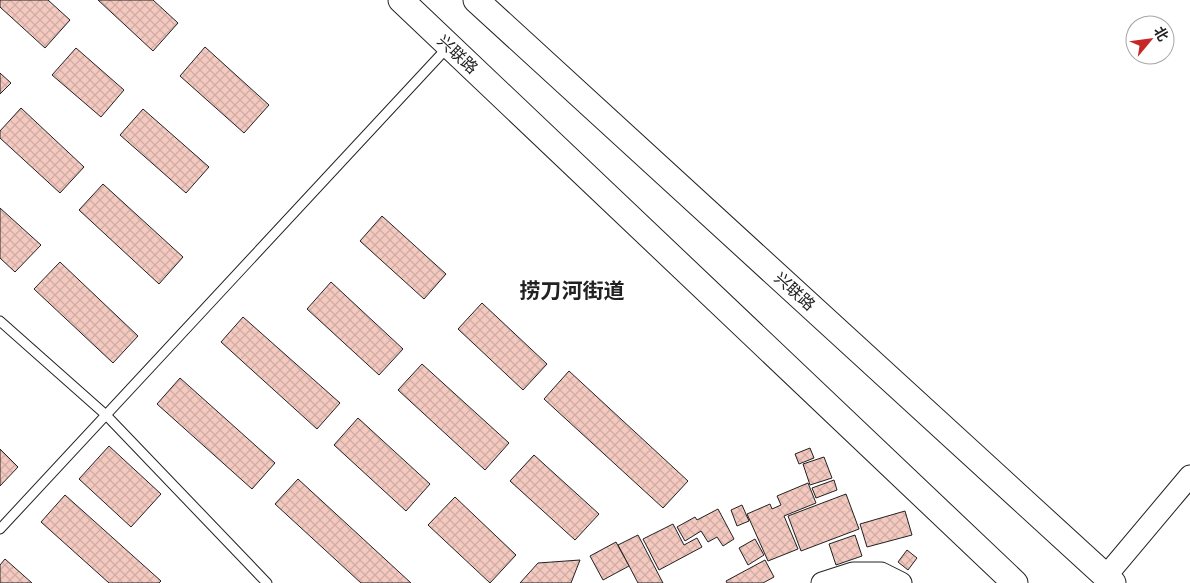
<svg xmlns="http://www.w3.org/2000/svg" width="1190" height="583" font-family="Spectral,'Noto Sans SC',serif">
  <defs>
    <pattern id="building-cross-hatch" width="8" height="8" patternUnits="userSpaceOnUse" patternTransform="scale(1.25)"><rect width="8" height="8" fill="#f3c9c0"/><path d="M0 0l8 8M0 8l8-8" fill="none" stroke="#d0aca5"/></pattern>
  </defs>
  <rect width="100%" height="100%" fill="#fff"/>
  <!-- building -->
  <g fill="url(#building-cross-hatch)" stroke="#222">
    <path d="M0,0H48L70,20L45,48L0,7Z"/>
    <path d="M98,0H153L178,23L153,51Z"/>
    <path d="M205,47L269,105L244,133L180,76Z"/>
    <path d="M76,48L124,90L101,117L52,75Z"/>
    <path d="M0,73L11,83L0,94Z"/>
    <path d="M21,108L84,167L60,193L0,138V131Z"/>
    <path d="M143,109L209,167L186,193L120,135Z"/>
    <path d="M103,184L183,257L159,284L79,210Z"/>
    <path d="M0,208L41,245L15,272L0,258Z"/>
    <path d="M382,216L446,274L424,299L360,241Z"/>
    <path d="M60,262L138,336L113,363L34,289Z"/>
    <path d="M331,282L403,349L379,375L307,309Z"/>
    <path d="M482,303L547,364L523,390L458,329Z"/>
    <path d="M243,317L340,403L317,429L221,342Z"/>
    <path d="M422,364L509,443L485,470L398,390Z"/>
    <path d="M569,371L688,481L663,508L544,399Z"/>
    <path d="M180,378L275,463L252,489L157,404Z"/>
    <path d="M358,418L430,484L406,511L334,445Z"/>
    <path d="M109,446L161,494L131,527L79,479Z"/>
    <path d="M810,448L814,458L799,464L795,454Z"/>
    <path d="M0,449L18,467L0,486Z"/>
    <path d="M534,455L599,514L575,540L510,481Z"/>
    <path d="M824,457L832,478L810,485L803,464Z"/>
    <path d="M298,479L411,583H361L275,504Z"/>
    <path d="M834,480L837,490L816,498L812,488Z"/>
    <path d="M808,483L816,503L784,516L798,549L768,561L747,514L770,504L772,509L781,505L777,496Z"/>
    <path d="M846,494L859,529L801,551L788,516Z"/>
    <path d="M65,495L161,581L159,583H109L41,522Z"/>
    <path d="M455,497L516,555L490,583L428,525Z"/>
    <path d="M742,505L749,521L737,526L731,510Z"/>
    <path d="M718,509L734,539L723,546L717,537L708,542L701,531L685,541L677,527L695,517L697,520Z"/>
    <path d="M905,511L912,535L867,547L860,524Z"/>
    <path d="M673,524L684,545L697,538L702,547L659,570L643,539Z"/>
    <path d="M638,535L663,583H638L618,545Z"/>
    <path d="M855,535L862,556L836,565L829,544Z"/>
    <path d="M755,539L764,555L748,565L739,548Z"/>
    <path d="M616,542L629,566L603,580L590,556Z"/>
    <path d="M907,550L917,558L908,570L898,562Z"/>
    <path d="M5,559L32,583H0V565Z"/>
    <path d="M580,560L571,583H520L538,563Z"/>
    <path d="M765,560L774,577L763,583H727L726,581Z"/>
  </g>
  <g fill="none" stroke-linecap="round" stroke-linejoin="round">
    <!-- service casing -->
    <g stroke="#222" stroke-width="11">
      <g id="service">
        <path d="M0,321L106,415L267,583"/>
        <path d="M0,529L447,48"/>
      </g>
    </g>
    <!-- tertiary casing -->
    <g stroke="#222" stroke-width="23">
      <g id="tertiary">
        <path d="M1106,576L1190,476"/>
        <path d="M822,583L853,573H881L901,583"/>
      </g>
    </g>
    <!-- secondary casing -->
    <g stroke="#222" stroke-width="27">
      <g id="secondary">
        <path d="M401,0L1015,583"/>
        <path d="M476,0L1113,583"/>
      </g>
    </g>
    <!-- service -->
    <use href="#service" stroke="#fff" stroke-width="9"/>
    <!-- tertiary -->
    <use href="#tertiary" stroke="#fff" stroke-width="21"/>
    <!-- secondary -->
    <use href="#secondary" stroke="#fff" stroke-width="25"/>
  </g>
  <g text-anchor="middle" stroke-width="4" stroke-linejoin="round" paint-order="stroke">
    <!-- street labels -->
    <g font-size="16" fill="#222" stroke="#fff">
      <text transform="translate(458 54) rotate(43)" y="6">兴联路</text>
      <text transform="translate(795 291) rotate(42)" y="6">兴联路</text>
    </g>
    <!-- district labels -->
    <g font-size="21" font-weight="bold" fill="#222" stroke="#fff">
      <text x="572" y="298">捞刀河街道</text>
    </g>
  </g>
  <!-- north arrow -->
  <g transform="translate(1150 40) rotate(61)"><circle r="24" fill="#ffffff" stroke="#a7a7a7"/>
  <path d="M0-4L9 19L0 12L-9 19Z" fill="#c62828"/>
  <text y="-8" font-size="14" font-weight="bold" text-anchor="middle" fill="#222222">北</text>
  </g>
</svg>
